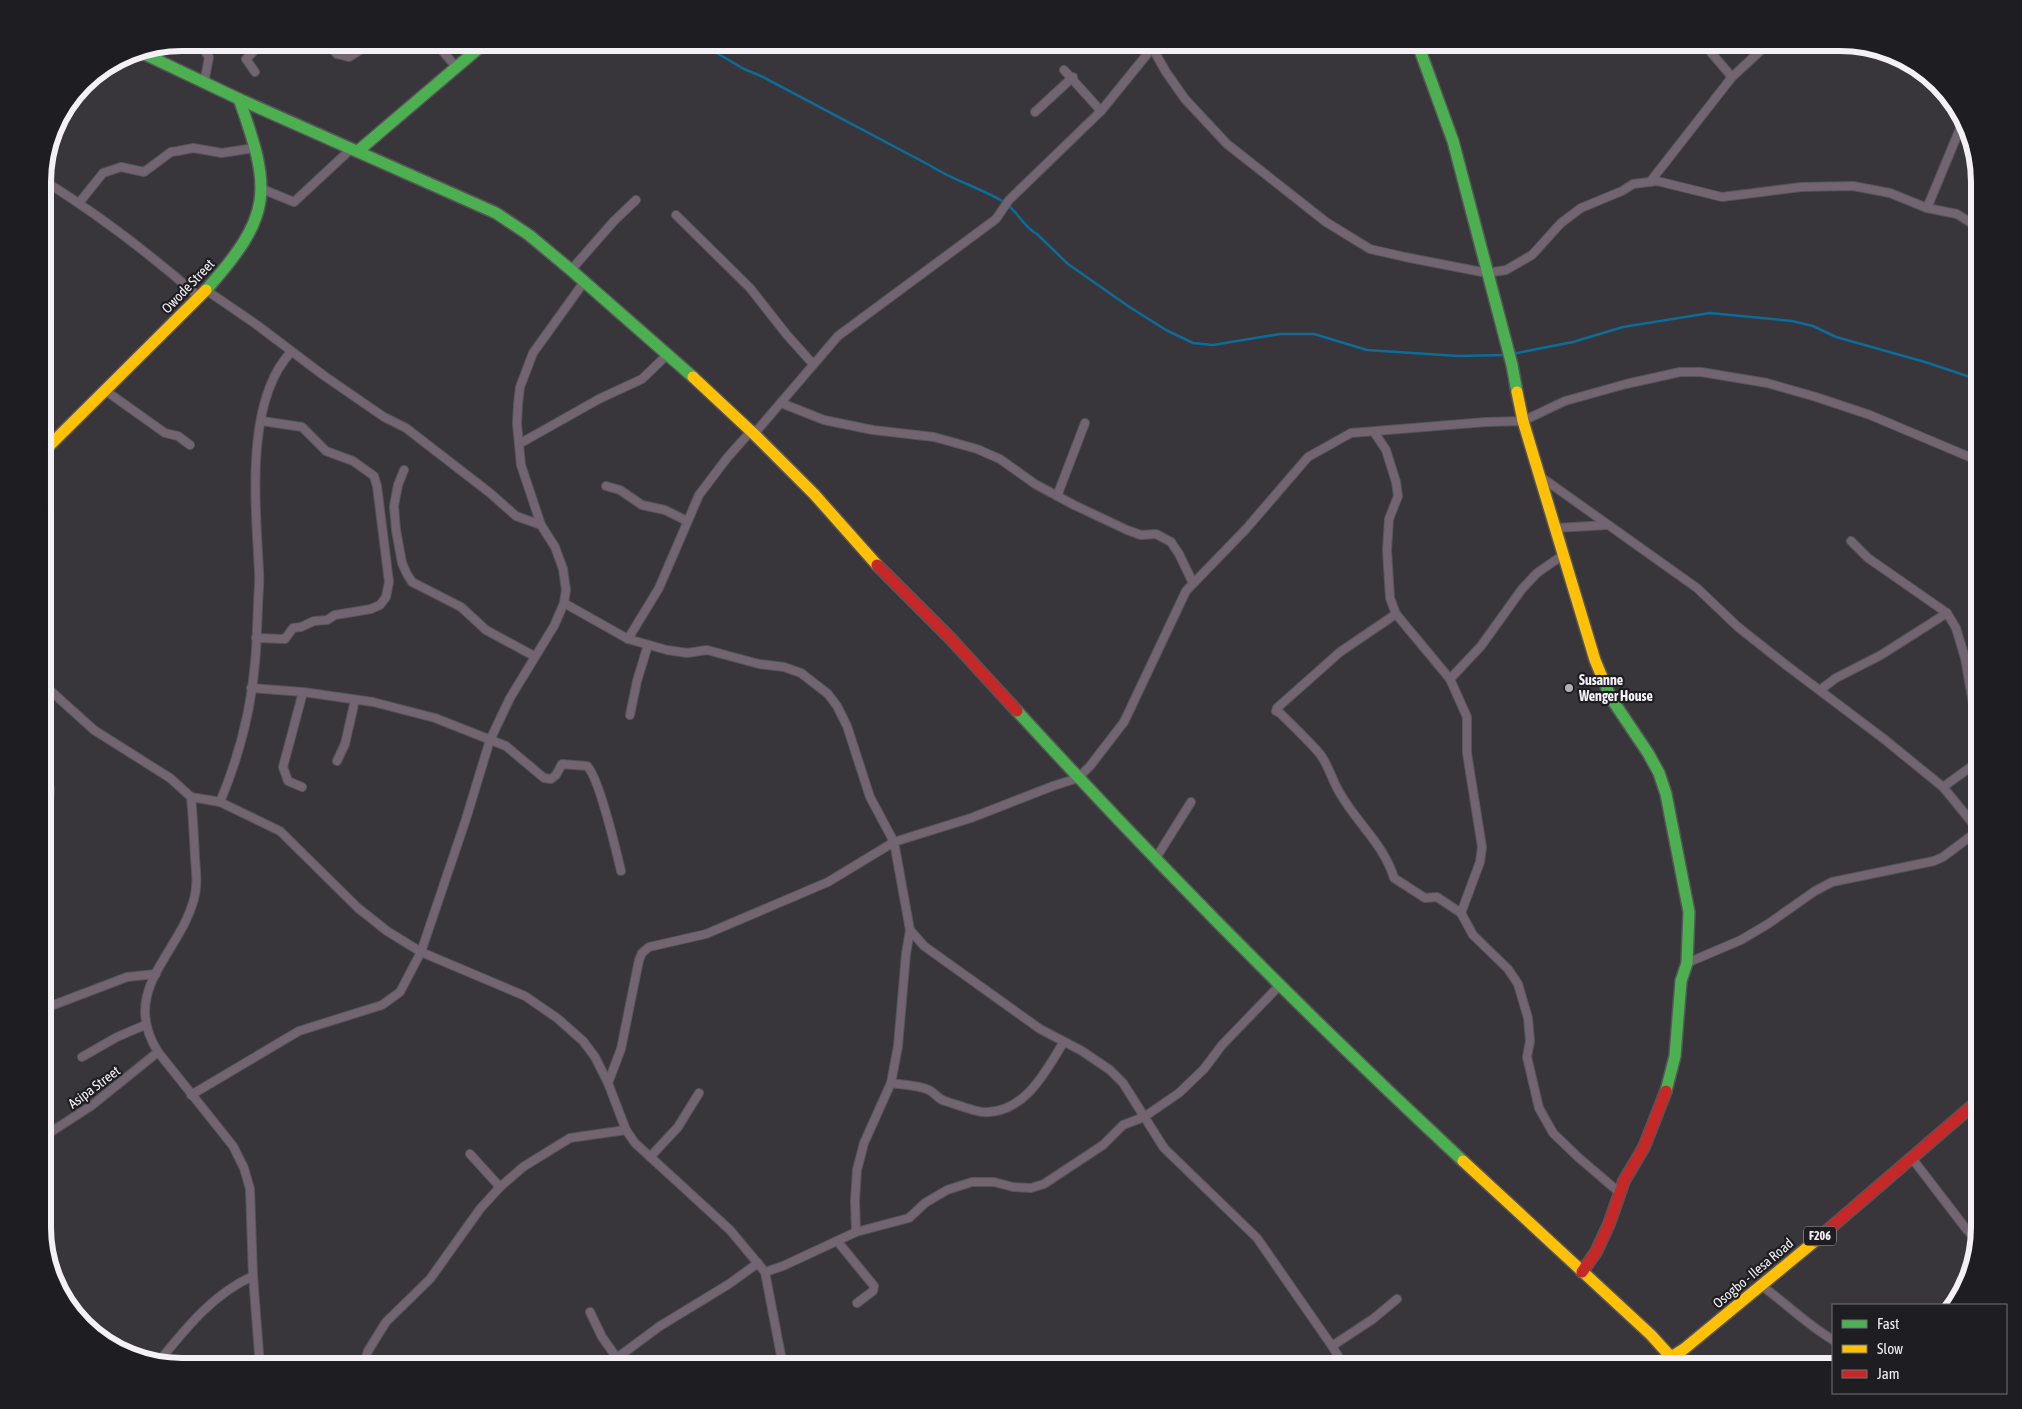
<svg xmlns="http://www.w3.org/2000/svg" width="2022" height="1409" font-family="'Asap Condensed',sans-serif">
  <rect width="100%" height="100%" fill="#38363b"/>
  <g fill="none" stroke-linecap="round" stroke-linejoin="round">
    <!-- stream -->
    <g stroke="#0d6c98" stroke-width="2.5">
      <path d="M698,42L744,69L761,76L931,166C954,181 981,188 1004,202C1017,210 1023,227 1037,234L1068,264L1128,306L1166,330L1193,343L1213,345L1280,334H1314L1367,350L1458,356L1506,355"/>
      <path d="M1512,354L1573,342L1623,327L1710,313L1792,321L1813,326L1836,337L1925,362L1979,380"/>
    </g>
    <!-- street casing -->
    <g stroke="#565558" stroke-width="10">
      <g id="street">
        <path d="M199,42L209,57L204,83"/>
        <path d="M278,42L287,49L304,42"/>
        <path d="M326,42L337,54L349,57L373,42"/>
        <path d="M435,42L456,67"/>
        <path d="M1149,42L1166,72L1185,99L1227,144L1326,222L1370,249L1405,257L1487,273L1506,270L1532,255L1561,223L1581,208L1622,191L1633,184L1657,181L1722,197L1801,187L1853,186L1890,193L1927,208L1957,214L1979,228"/>
        <path d="M1702,42L1732,77"/>
        <path d="M1064,70L1101,111"/>
        <path d="M255,72L246,59L263,42"/>
        <path d="M1035,112L1073,77"/>
        <path d="M43,180C99,215 149,253 199,297"/>
        <path d="M1650,182L1732,77L1770,42"/>
        <path d="M262,189L294,202L351,149"/>
        <path d="M79,203L103,173L121,167L144,172L171,152L178,151L193,148L222,153L254,148"/>
        <path d="M1927,208L1964,119"/>
        <path d="M676,215L750,288L787,335L813,364"/>
        <path d="M571,270L614,221L636,200"/>
        <path d="M206,290L257,325L323,375L384,417L406,428L490,493L516,516L541,525"/>
        <path d="M106,391L165,433L178,436L190,445"/>
        <path d="M781,403L824,420L873,430L934,437L977,449L1000,459L1035,484L1074,505L1127,530L1141,535L1156,534L1171,542L1179,554L1193,583"/>
        <path d="M1374,432L1386,450L1396,482L1398,496L1389,519L1387,550L1390,598L1396,614L1450,679L1467,717V753L1482,847L1480,862L1461,913"/>
        <path d="M754,434L838,336L996,219L1009,200L1101,111L1157,42"/>
        <path d="M519,444L599,399L642,379L668,354"/>
        <path d="M404,470L398,485L394,506L396,530L402,563L407,574L412,582L461,607L486,630L534,656"/>
        <path d="M1541,477L1697,588L1738,627L1786,665L1884,739L1943,787L1979,831"/>
        <path d="M606,486L620,490L642,505L665,510L687,521"/>
        <path d="M1057,496L1085,423"/>
        <path d="M1556,528L1607,525"/>
        <path d="M1851,541L1868,558L1947,613L1956,628L1965,658L1979,738"/>
        <path d="M564,603L628,639L667,650L687,653L707,650L759,664L784,667L801,673L828,694L837,706L847,726L870,797L894,842L910,930L906,954L898,1046L891,1083L864,1143L857,1170L855,1200L856,1232"/>
        <path d="M1396,614L1340,652L1277,708L1276,711L1280,713C1293,726 1308,740 1320,754C1329,766 1333,783 1341,795C1358,824 1384,845 1394,878L1425,898L1437,897L1461,913L1473,935L1508,969L1518,984L1528,1018L1530,1041L1527,1057L1539,1108L1553,1133L1579,1158L1620,1193"/>
        <path d="M256,638L285,639L293,628L301,627L314,621L327,620L335,615L371,609L380,605L386,597L389,582L377,486L374,476L353,461L326,451L302,427L262,421"/>
        <path d="M628,639L659,588L699,495L727,458L751,431"/>
        <path d="M1450,679L1481,646L1522,589L1537,573L1563,555"/>
        <path d="M43,684L94,730L170,778L191,797L220,802L280,831L358,908L387,931L421,952L525,996L557,1018L583,1041L595,1057L608,1083L626,1130L635,1143L730,1230L765,1272L783,1366"/>
        <path d="M251,688L303,692L373,702L435,718L506,746L544,778L551,779L556,775L562,764L587,766C599,777 616,850 621,871"/>
        <path d="M1820,690L1836,678L1881,655L1947,613"/>
        <path d="M630,715L637,681L648,645"/>
        <path d="M337,761L345,744L355,700"/>
        <path d="M302,787L288,781L283,767L303,692"/>
        <path d="M1943,787L1979,761"/>
        <path d="M191,797C193,817 194,837 195,858C196,872 198,885 194,899C179,955 119,990 158,1052L233,1146L244,1168L250,1189L253,1276L260,1366"/>
        <path d="M220,802C238,759 251,710 255,663C257,644 257,625 258,606C258,595 260,583 259,572C256,508 244,402 291,352"/>
        <path d="M43,811L49,803L50,788"/>
        <path d="M1156,858L1191,802"/>
        <path d="M910,930L924,946L1040,1029L1082,1051L1110,1070L1123,1083L1164,1148L1257,1238L1332,1346L1344,1366"/>
        <path d="M1687,963L1741,940L1768,924L1815,891L1832,882L1934,861L1943,857L1979,830"/>
        <path d="M43,1009L127,977L156,974"/>
        <path d="M82,1057L117,1037L145,1025"/>
        <path d="M608,1083L621,1049L639,960L642,953L649,947L706,934L828,882L894,842L971,818L1053,786L1078,778L1090,766L1124,722L1186,591L1246,529L1308,457L1351,433L1486,422L1523,421L1565,401L1626,384L1680,372H1701L1767,383L1816,397L1870,415L1979,461"/>
        <path d="M891,1083C903,1085 919,1085 929,1090C935,1093 938,1099 945,1101C955,1104 973,1111 982,1112C1023,1115 1046,1072 1063,1043"/>
        <path d="M191,1095L299,1031L382,1005L400,992L421,952L466,819L490,740L510,698L554,626L564,603L566,590L563,569L555,547L541,525L521,465L517,424L518,404L520,387L533,353L584,282"/>
        <path d="M43,1137L91,1106L158,1052"/>
        <path d="M470,1154L500,1187"/>
        <path d="M650,1157L678,1127L699,1093"/>
        <path d="M1911,1157L1967,1230L1976,1239"/>
        <path d="M838,1242L874,1286L873,1291L857,1303"/>
        <path d="M765,1272L783,1266L856,1232L909,1218L925,1203L947,1190L972,1182H994L1013,1187L1031,1188L1044,1184L1103,1145L1123,1125L1144,1117L1179,1093L1204,1069L1222,1045L1279,986"/>
        <path d="M1762,1286C1787,1304 1806,1324 1833,1340"/>
        <path d="M590,1312L602,1337L617,1358"/>
        <path d="M1332,1346L1373,1319L1397,1299"/>
        <path d="M160,1360C187,1327 213,1294 253,1276"/>
        <path d="M363,1366L368,1351L386,1322L430,1279L480,1209L500,1187L523,1167L570,1138L626,1130"/>
        <path d="M606,1366L660,1326L729,1284L758,1263"/>
      </g>
    </g>
    <!-- fast casing -->
    <g stroke="#565558" stroke-width="14">
      <g id="fast">
        <path d="M1417,42L1453,141L1512,365L1517,392"/>
        <path d="M138,51L239,99L496,213L529,235L571,270L693,377"/>
        <path d="M358,151L486,42"/>
        <path d="M206,290C273,215 272,191 239,99"/>
        <path d="M1602,677L1611,698L1648,753L1659,773L1666,794L1689,912L1687,963L1681,981L1675,1056L1666,1091"/>
        <path d="M1017,711C1160,867 1308,1017 1463,1161"/>
      </g>
    </g>
    <!-- slow casing -->
    <g stroke="#565558" stroke-width="14">
      <g id="slow">
        <path d="M693,377L754,434L814,494L877,565"/>
        <path d="M1517,392L1523,421L1595,660L1602,677"/>
        <path d="M43,452L206,290"/>
        <path d="M1463,1161L1651,1335L1679,1366"/>
        <path d="M1657,1366L1684,1349L1815,1241"/>
      </g>
    </g>
    <!-- jam casing -->
    <g stroke="#565558" stroke-width="14">
      <g id="jam">
        <path d="M877,565L950,638L1017,711"/>
        <path d="M1815,1241L1979,1100"/>
        <path d="M1582,1272L1596,1252L1609,1224L1624,1181L1644,1147L1666,1091"/>
      </g>
    </g>
    <!-- street -->
    <use href="#street" stroke="#726571" stroke-width="8"/>
    <!-- fast -->
    <use href="#fast" stroke="#4caf50" stroke-width="11"/>
    <!-- slow -->
    <use href="#slow" stroke="#ffc107" stroke-width="11"/>
    <!-- jam -->
    <use href="#jam" stroke="#c62828" stroke-width="11"/>
  </g>
  <!-- markers -->
  <circle fill="#b2b0b5" stroke="#1e1d21" stroke-width="2" cx="1569" cy="688" r="5"/>
  <g text-anchor="middle" stroke-width="4.5" stroke-linejoin="round" paint-order="stroke">
    <!-- shield labels -->
    <rect fill="#1e1d21" stroke="#b3b1b6" stroke-width="1" x="1804" y="1226.5" width="32" height="19" rx="4"/>
    <g font-size="12" font-weight="bold" fill="#f3f1f6">
      <text x="1820" y="1240">F206</text>
    </g>
    <!-- street labels -->
    <g font-size="14" fill="#f3f1f6" stroke="#1e1d21">
      <text transform="translate(188 286) rotate(-46)" y="5">Owode Street</text>
      <text transform="translate(94 1087) rotate(-37)" y="5">Asipa Street</text>
      <text transform="translate(1753 1273) rotate(-40)" y="5">Osogbo - Ilesa Road</text>
    </g>
    <!-- poi labels -->
    <g font-size="14" font-weight="bold" fill="#f3f1f6" stroke="#1e1d21" text-anchor="start">
      <text x="1579" y="685">Susanne<tspan x="1579" dy="16">Wenger House</tspan></text>
    </g>
  </g>
  <!-- crop -->
  <path d="M0 0H2022V1409H0ZM182 51H1840A131 131 0 0 1 1971 182V1227A131 131 0 0 1 1840 1358H182A131 131 0 0 1 51 1227V182A131 131 0 0 1 182 51Z" fill="#1e1d21" fill-rule="evenodd"/>
  <path fill="none" stroke="#f3f1f6" stroke-width="6" d="M182 51H1840A131 131 0 0 1 1971 182V1227A131 131 0 0 1 1840 1358H182A131 131 0 0 1 51 1227V182A131 131 0 0 1 182 51Z"/>
  <!-- legend -->
  <rect x="1832" y="1304" width="175" height="90" fill="#1e1d21" stroke="#737276"/>
  <rect x="1842" y="1320" width="25" height="8" fill="#4caf50" stroke="#737276"/>
  <text x="1877" y="1329" font-size="15" fill="#f3f1f6">Fast</text>
  <rect x="1842" y="1345" width="25" height="8" fill="#ffc107" stroke="#737276"/>
  <text x="1877" y="1354" font-size="15" fill="#f3f1f6">Slow</text>
  <rect x="1842" y="1370" width="25" height="8" fill="#c62828" stroke="#737276"/>
  <text x="1877" y="1379" font-size="15" fill="#f3f1f6">Jam</text>
</svg>
